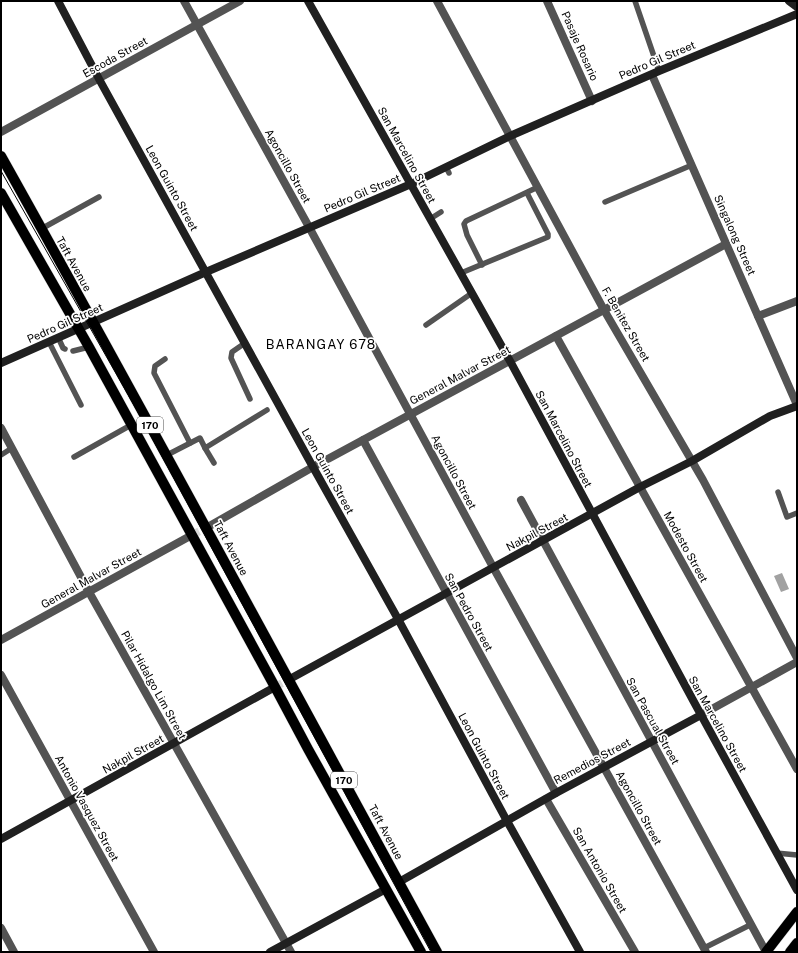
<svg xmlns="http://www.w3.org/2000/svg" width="798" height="953" font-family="'Public Sans',sans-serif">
  <rect width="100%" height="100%" fill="#fff"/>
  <!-- water -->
  <path fill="#a1a1a1" d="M782,573L789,589L781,592L774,576Z"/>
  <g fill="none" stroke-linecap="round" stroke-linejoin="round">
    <!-- street-tunnel -->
    <path stroke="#d9d9d9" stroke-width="8" stroke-dasharray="8 4" stroke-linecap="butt" d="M192,535L206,528"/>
    <!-- secondary-tunnel -->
    <path stroke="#d9d9d9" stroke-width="8" stroke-dasharray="8 4" stroke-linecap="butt" d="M275,687L288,680"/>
    <!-- primary casing -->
    <g stroke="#dbdbdb" stroke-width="11">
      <g id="primary">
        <path d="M1,156C149,420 292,687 437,952"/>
        <path d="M1,193L89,347L275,687L308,749L421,952"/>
        <path d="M766,952L797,912"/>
        <path d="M790,952L797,943"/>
      </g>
    </g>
    <!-- lane -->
    <g stroke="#535353" stroke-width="5.5">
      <path d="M635,1L659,71"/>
      <path d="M446,167L449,173"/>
      <path d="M605,202L692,165"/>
      <path d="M430,219L441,212"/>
      <path d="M41,229L99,197"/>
      <path d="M482,265L467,235L464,224L466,221L538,187"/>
      <path d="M461,273L548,237V234L527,193"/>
      <path d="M426,325L472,293"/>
      <path d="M58,337L63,348L65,349"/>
      <path d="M49,342L81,405"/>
      <path d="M245,343L232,352L231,358L250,399"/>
      <path d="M73,351L89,347"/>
      <path d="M165,359L155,366L154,373L190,443"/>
      <path d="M205,448L214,463"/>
      <path d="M1,455L12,448"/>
      <path d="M167,455L200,438L205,448L267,410"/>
      <path d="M74,457L131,425"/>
      <path d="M778,492L787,517L797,513"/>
      <path d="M776,853L797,855"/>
      <path d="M704,948L748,926"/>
    </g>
    <!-- street -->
    <g stroke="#535353" stroke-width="8">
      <path d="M184,1L309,227L493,567L706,952"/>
      <path d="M437,1L604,310L703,480L797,658"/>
      <path d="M547,1L592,101"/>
      <path d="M652,75L797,405"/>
      <path d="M1,132L240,1"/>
      <path d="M758,316L797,301"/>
      <path d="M556,336L797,769"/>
      <path d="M1,428L89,592L291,952"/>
      <path d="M363,440L556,793"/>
      <path d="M521,500L766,952"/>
      <path d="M206,528L313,467L726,244"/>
      <path d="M1,640L192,535"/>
      <path d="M1,675L154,952"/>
      <path d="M701,715L797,662"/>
      <path d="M546,799L635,952"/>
      <path d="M1,928L14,952"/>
    </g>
    <!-- secondary -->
    <g stroke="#202020" stroke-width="8">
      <path d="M58,1L99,79L313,467L398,619L507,821L580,952"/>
      <path d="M308,1L510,361L694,702L797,890"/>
      <path d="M789,1L797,7"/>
      <path d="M1,363L206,272L411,184L510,136L659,71L797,14"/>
      <path d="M288,680L640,487L692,461L770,416L797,406"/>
      <path d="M1,839L275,687"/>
      <path d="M399,882L556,793L701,715"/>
      <path d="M270,952L386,889"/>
    </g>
    <!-- primary -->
    <use href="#primary" stroke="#000" stroke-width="10"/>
    <!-- tram -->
    <path stroke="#000" stroke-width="1" d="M1,171L139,414L431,952"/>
  </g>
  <g text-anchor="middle" stroke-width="3.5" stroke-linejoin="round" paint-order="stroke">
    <!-- shield labels -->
    <g fill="#fff" stroke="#4c4c4c" stroke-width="1">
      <rect x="137" y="417" width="26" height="16" rx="3"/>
      <rect x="331" y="772" width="26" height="16" rx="3"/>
    </g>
    <g font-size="10" font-weight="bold" fill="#000">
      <text x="150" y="429">170</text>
      <text x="344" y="784">170</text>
    </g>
    <!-- street labels -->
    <g font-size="11" fill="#000" stroke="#fff">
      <text transform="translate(580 46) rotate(66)" y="4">Pasaje Rosario</text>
      <text transform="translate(115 57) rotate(-29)" y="4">Escoda Street</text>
      <text transform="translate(657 60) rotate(-23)" y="4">Pedro Gil Street</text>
      <text transform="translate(407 155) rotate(61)" y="4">San Marcelino Street</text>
      <text transform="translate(288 166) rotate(61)" y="4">Agoncillo Street</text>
      <text transform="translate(172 188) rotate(61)" y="4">Leon Guinto Street</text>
      <text transform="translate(362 193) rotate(-23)" y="4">Pedro Gil Street</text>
      <text transform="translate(735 235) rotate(66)" y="4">Singalong Street</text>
      <text transform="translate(74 264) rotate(61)" y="4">Taft Avenue</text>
      <text transform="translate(65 323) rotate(-24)" y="4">Pedro Gil Street</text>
      <text transform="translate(626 324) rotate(60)" y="4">F. Benitez Street</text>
      <text transform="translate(460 375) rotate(-28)" y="4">General Malvar Street</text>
      <text transform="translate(564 439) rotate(62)" y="4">San Marcelino Street</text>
      <text transform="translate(328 471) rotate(61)" y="4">Leon Guinto Street</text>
      <text transform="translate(454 472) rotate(62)" y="4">Agoncillo Street</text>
      <text transform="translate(537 532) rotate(-28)" y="4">Nakpil Street</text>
      <text transform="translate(686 547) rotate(61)" y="4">Modesto Street</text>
      <text transform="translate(231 548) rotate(62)" y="4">Taft Avenue</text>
      <text transform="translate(91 578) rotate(-29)" y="4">General Malvar Street</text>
      <text transform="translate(469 612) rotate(61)" y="4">San Pedro Street</text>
      <text transform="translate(154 685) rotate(61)" y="4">Pilar Hidalgo Lim Street</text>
      <text transform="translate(653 721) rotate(61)" y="4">San Pascual Street</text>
      <text transform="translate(718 724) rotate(61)" y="4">San Marcelino Street</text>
      <text transform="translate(133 754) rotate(-29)" y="4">Nakpil Street</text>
      <text transform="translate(484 756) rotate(62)" y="4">Leon Guinto Street</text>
      <text transform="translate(592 761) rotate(-28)" y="4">Remedios Street</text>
      <text transform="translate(87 808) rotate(61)" y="4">Antonio Vasquez Street</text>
      <text transform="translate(639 808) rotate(61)" y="4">Agoncillo Street</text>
      <text transform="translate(386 832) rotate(62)" y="4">Taft Avenue</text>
      <text transform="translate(600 870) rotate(60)" y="4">San Antonio Street</text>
    </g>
    <!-- quarter labels -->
    <g font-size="13" letter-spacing="1" fill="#000" stroke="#fff">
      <text x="321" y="349">BARANGAY 678</text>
    </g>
  </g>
  <!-- border -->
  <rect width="798" height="953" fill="none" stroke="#000000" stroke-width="4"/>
</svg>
